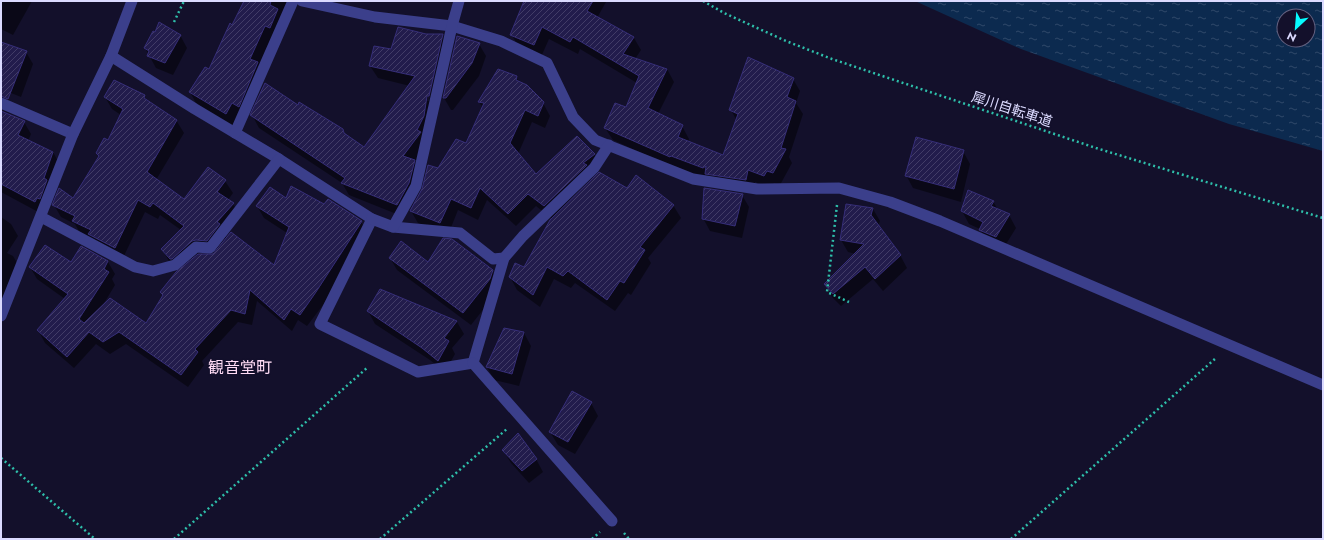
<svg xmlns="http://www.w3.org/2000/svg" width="1324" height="540" font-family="Jost,'Noto Sans JP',sans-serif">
  <defs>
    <pattern id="water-ripples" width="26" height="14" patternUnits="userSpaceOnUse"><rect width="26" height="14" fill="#0c2a4f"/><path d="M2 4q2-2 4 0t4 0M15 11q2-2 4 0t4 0" fill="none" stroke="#2f4869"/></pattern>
    <pattern id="building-hatch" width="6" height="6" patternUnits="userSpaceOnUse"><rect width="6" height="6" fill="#221c4c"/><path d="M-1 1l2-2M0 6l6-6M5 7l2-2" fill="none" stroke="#423c67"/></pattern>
  </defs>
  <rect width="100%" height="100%" fill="#13102b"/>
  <!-- water -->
  <path fill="url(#water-ripples)" fill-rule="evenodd" d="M915,1H1323V151L1229,124L1021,49ZM1284,16H1308V40H1284Z"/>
  <!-- shadow -->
  <g fill="#0007" fill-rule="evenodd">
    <path d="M1,1H32L13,35L1,29Z"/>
    <path d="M245,1H294L233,126L197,105L190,92L209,70Z"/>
    <path d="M525,1H605L606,2L597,18L634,38L641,50L635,59L667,69L674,82L658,114L682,126L689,139L688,142L723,157L737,121L731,110L793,79L800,91L796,103L803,114L789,157L792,163L780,185L774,183L771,188L755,182L753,192L677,169L613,140L605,128L626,108L637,83L580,49L578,54L549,39L541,57L519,48L512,35Z"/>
    <path d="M180,35L187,48L173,75L156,68L145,48Z"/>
    <path d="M426,35H442L450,48L427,145L415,162L421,174L404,217L349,195L342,183L259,128L252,115L298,106L342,130L346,136L364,148L410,86L378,78L370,66L392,50ZM439,46H441L429,101H427Z"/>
    <path d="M479,44L486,56L479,76L453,110H451L444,98Z"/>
    <path d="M1,49L26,52L33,64L21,97L1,89Z"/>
    <path d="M516,77L520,83L543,103L550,116L545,128L532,122L518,154L536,175L594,154L601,167L591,175L594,179L673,205L681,218L648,258L651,263L631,295L628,293L615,311L575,283L571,288L554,279L540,307L517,290L510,277L524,269L552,219L536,206L516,226L487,200L478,220L458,210L448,235L418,223L411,211L438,169L467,144L483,108L479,102Z"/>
    <path d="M144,96L148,102L176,120L184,133L156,180L185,201L208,168L225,181L233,193L228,200L233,204L240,216L224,234L227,239L274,267L287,233L264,218L257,206L286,200L324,206L361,222L368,234L323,305L307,326L298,320L292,331L257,301L252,325L238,322L202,361L204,365L188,387L126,344L110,354L96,344L74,368L45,343L38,330L65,299L37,279L30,267L108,262L115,274L112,279L115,285L103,305L146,324L164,297L161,292L179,271L169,261L162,249L181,230L160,215L158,219L145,212L122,260L80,233L75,224L61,217L54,205L74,200L100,157L97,153L108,142L121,115L112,109L105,97ZM204,252L215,253L214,255H196Z"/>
    <path d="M1,112L24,122L31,134L28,141L53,152L60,165L42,214L1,192Z"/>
    <path d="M963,151L970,164L961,202L913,188L906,175Z"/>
    <path d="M742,195L749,207L742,238L710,231L703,218Z"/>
    <path d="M993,201L998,210L1009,215L1016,228L1003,249L987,242L980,229L969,224L962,211Z"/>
    <path d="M873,209L880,221L878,226L900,255L907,268L883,291L873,279L841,306L832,297L825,284L856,254L848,252L841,240Z"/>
    <path d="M1,217L11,224L18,236L7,253L13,256L20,268L1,319Z"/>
    <path d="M390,258L492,271L500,284L497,292L471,325L397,270Z"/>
    <path d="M380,290L457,322L464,334L452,348L455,354L445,372L430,360L375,324L368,311Z"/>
    <path d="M504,329L524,333L531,346L519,386L494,380L487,367Z"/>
    <path d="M591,403L598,416L575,454L558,445L550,432Z"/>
    <path d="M503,450L536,459L543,472L529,483L511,463Z"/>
  </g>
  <!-- building -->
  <g fill="url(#building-hatch)" stroke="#362e79">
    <path d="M244,1H271L270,5L278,9L270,28L265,26L250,59L258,62L239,107L232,103L226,114L189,92L205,67L209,69L230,23L232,25Z"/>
    <path d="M524,1H593L587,11L634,37L623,54L667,69L648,108L683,125L678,137L723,155L738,114L729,110L748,57L794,78L787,97L796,101L781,148L786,149L773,173L767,171L764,176L748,170L746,180L705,174L706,166L703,168L671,156L670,157L604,128L615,103L626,107L639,76L573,37L570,42L542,27L534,45L510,35Z"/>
    <path d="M159,22L181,35L165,63L147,56L149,51L144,48L153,31L155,32Z"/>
    <path d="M398,27L426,34H443L429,96H427L424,116L417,130L421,132L403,156L415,160L409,183L397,205L341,183L345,178L250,115L265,83L298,105L299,102L343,129L344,133L364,147L415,76L369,66L374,46L391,49Z"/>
    <path d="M457,36L480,43L472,63L446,98H443Z"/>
    <path d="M1,42L27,51L8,99L1,96Z"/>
    <path d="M498,69L517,76L516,80L527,85L544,102L538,116L525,110L510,143L536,174L577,136L595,154L583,163L587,165L544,206L528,194L508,214L480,188L471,208L451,199L440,223L410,211L422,189L428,165L438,168L456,139L466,143L484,103L478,102Z"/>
    <path d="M114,80L145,95L144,98L177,120L147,172L184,199L208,167L226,180L217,192L234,203L217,222L220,224L207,241L196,240L192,241L172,259H170L161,249L184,226L153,203L150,207L138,200L115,248L88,234L91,230L72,221L75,216L52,205L59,188L73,198L99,156L96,153L104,138L108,140L123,109L104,97Z"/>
    <path d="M1,111L25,121L18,135L53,152L44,178L47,180L40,199L37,198L35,202L1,184Z"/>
    <path d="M916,137L964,150L954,189L905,176Z"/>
    <path d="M599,172L627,188L636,175L674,205L640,247L645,250L624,283L620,281L607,300L568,271L563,276L547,267L533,295L509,277L515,263L524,267L550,220Z"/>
    <path d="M291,186L324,204L328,199L362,221L316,292L300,315L291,309L284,320L250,290L245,314L231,310L195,349L198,352L181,375L119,332L103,342L89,332L67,357L37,330L68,294L29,267L45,245L71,262L81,246L108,261L104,269L109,272L79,319L84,323L110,298L146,323L163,295L160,292L176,272L198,254H213L231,232L274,265L289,227L256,206L270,187L286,198Z"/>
    <path d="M704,188L743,194L735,226L702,219Z"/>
    <path d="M968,190L994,201L991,206L1010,214L996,237L979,230L983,222L961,211Z"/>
    <path d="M846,204L873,208L871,215L901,255L875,279L865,267L833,294L824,284L864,244L840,240Z"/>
    <path d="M443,238L452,239L493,270L490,279L463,313L389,258L401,241L428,262Z"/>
    <path d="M380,289L457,321L444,338L449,341L438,361L422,348L367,311Z"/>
    <path d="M504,328L524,332L512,374L486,367Z"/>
    <path d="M572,391L592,402L568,442L549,432Z"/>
    <path d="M518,433L537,459L522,471L502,450Z"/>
  </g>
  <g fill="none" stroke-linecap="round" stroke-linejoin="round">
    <!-- path -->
    <g stroke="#2ebfaa" stroke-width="2.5" stroke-dasharray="2 3" stroke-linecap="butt">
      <path d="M703,1L724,13L786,41L832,59L1096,148L1323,218"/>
      <path d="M174,22L184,1"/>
      <path d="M837,205L827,292L849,302"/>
      <path d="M1,458L95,539"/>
      <path d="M624,533L629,539"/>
      <path d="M174,539L368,367"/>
      <path d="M380,539L508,428"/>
      <path d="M592,539L600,532"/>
      <path d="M1011,539L1216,358"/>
    </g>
    <!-- minor -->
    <g stroke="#3b3f8b" stroke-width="11">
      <path d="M302,1L375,17L452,26L501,41L547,63L573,117L595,140L693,179L757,189L839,188L890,202L940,221L1323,385"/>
      <path d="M111,56L195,109L279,159L372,219L320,324L418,372L473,363"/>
      <path d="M1,103L73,134"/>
      <path d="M235,133L293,1"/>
      <path d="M41,217L135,267L153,271L175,265L196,247L210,248L279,159"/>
      <path d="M372,219L393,227L460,233L493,259L504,258"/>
      <path d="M393,227L416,186L452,26L459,1"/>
      <path d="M1,316L73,134L111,56L132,1"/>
      <path d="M473,363L504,258L523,236L594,168L609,145"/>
      <path d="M473,363L612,521"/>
    </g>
  </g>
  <g text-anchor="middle" stroke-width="3" stroke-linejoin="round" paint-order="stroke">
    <!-- street labels -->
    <g font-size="14" fill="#dbdaff" stroke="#13102b">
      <text transform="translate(1012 109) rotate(18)" y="5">犀川自転車道</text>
    </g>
    <!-- quarter labels -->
    <g font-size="16" fill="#ffdcf5" stroke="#13102b">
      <text x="240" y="373">観音堂町</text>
    </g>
  </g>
  <!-- border -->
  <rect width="1324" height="540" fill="none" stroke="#dbdaff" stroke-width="4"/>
  <!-- north arrow -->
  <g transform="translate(1296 28) rotate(206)"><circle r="19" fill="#13102b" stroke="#636180"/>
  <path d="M0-3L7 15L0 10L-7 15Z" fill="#06fcff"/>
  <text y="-6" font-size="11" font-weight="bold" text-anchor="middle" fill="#dbdaff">N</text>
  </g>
</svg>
